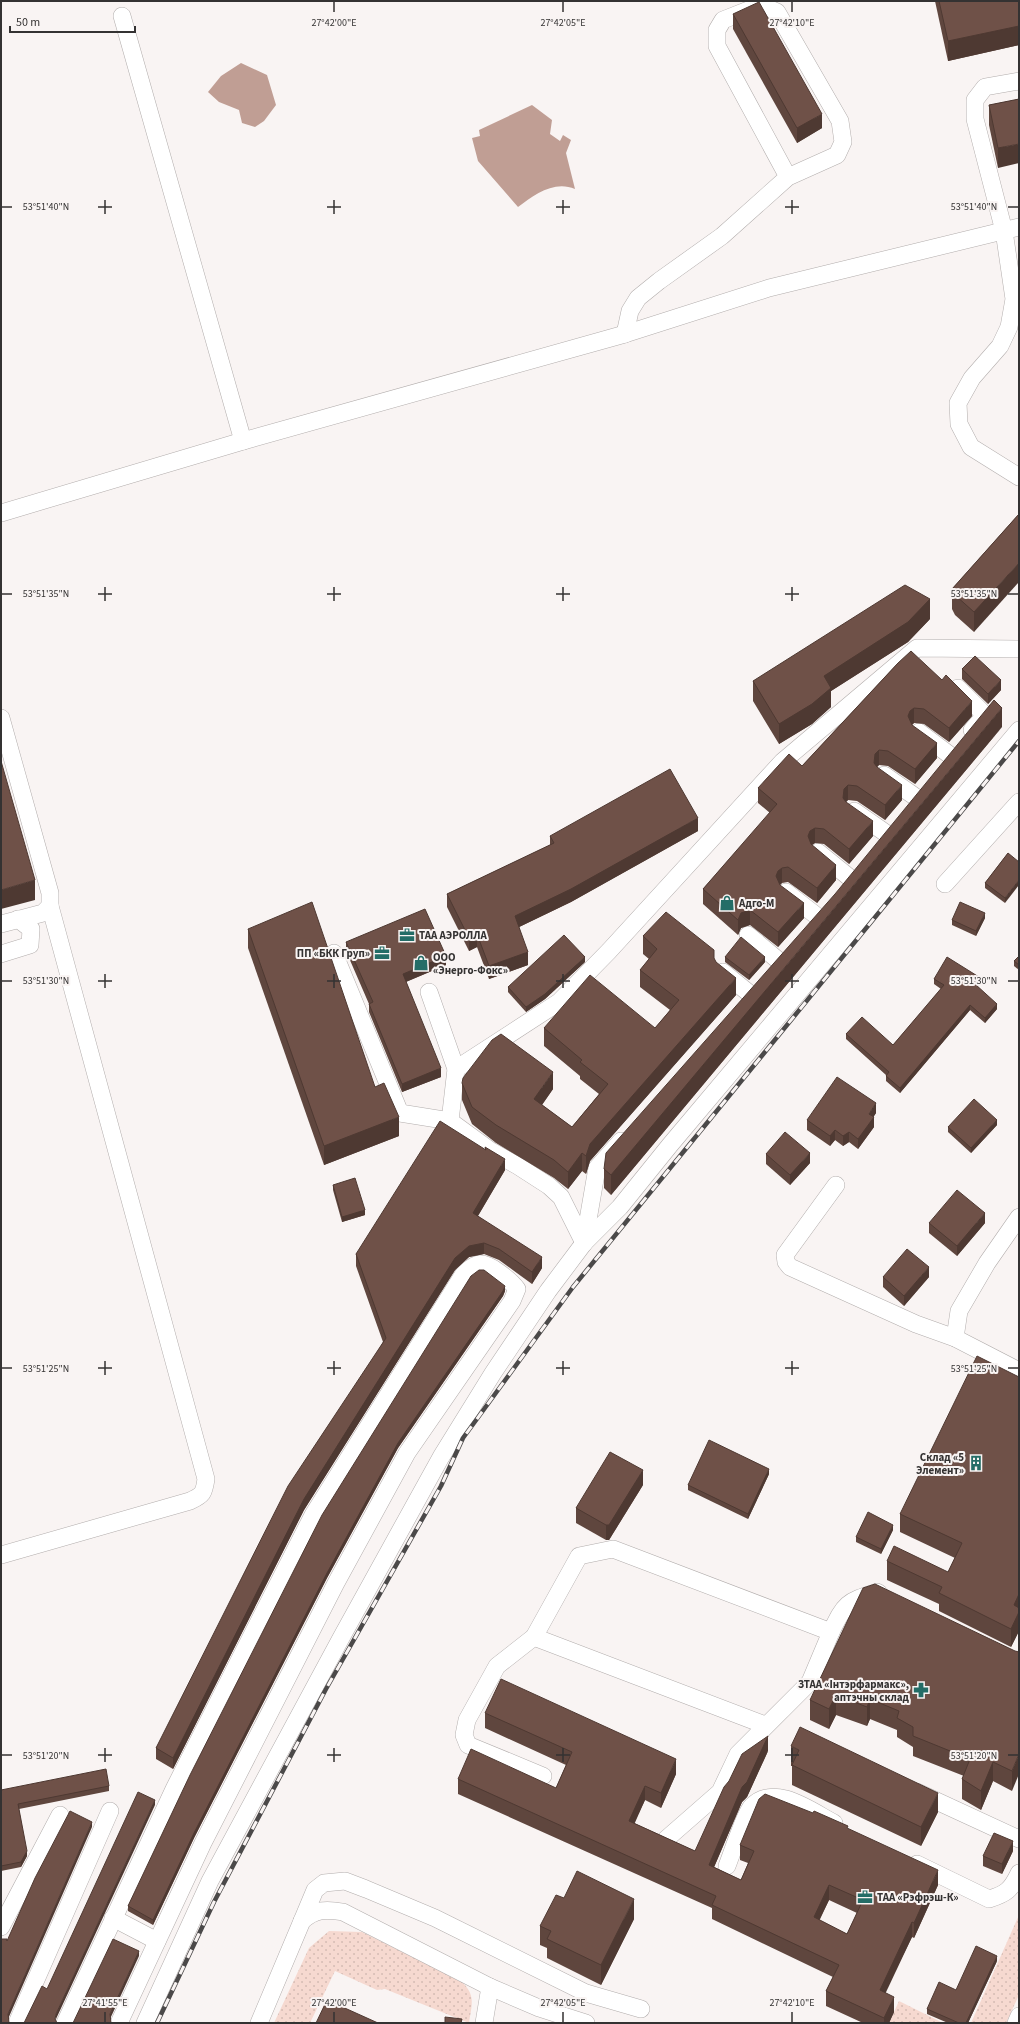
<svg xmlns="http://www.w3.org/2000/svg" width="1020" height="2024" font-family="'Source Sans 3',sans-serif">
  <defs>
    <pattern id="grass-dots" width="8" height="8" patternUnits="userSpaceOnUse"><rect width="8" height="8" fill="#f6d9d0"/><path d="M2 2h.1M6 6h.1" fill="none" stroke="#d4bbb3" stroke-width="1.8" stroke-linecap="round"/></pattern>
  </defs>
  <rect width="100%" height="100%" fill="#f9f4f3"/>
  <!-- grass -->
  <g fill="url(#grass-dots)">
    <path d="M1019,1915V1995L1006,2023H971Z"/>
    <path d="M329,1931L362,1932L461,1981C476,1995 472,2004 469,2023L385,1989L377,1990L335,1971L310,2023H274L309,1948Z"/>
    <path d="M899,2001L943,2023H889Z"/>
  </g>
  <!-- water -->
  <g fill="#c09e94">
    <path d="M241,63L267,75L276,105L264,121L255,127L242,123L239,110L219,102L208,92L221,76Z"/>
    <path d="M532,105L552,120L550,134L560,141L563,135L571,140L566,153L575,189C554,180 534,195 518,207L478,161L472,138L480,136L479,130Z"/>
  </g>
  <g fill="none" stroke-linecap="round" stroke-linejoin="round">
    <!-- minor casing -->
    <g stroke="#b2adac" stroke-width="18">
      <g id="minor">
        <path d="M122,16L243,441"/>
        <path d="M1019,81L985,87L975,100V119L1004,231L1014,299L1009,327L1000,346L972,378L958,403L959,424L971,447L1019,477"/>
        <path d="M625,334L630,311L638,298L659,281L722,236L788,177L837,155L843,142L840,121L777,12L761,5L723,20L717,30V46L788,177"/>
        <path d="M1,513L243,441L625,334L769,288L1019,227"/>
        <path d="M958,688L985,715L972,730"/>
        <path d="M1,718L50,893V906L43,913L1,924"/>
        <path d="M919,732L951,756"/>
        <path d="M884,775L917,798"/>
        <path d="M854,811L887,834"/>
        <path d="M818,852L850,878"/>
        <path d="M945,884L1019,802"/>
        <path d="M786,892L818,917"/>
        <path d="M748,935L779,961"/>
        <path d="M334,953L400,1113L450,1121"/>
        <path d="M1,954L30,945L31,929L18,919"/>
        <path d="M723,972L750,994"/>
        <path d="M429,992L456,1069L450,1121L491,1151L518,1166L549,1186L561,1197L584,1243"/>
        <path d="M456,1069L559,1002L609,951L782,762L917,648L1019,649"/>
        <path d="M836,1185L785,1255L786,1262L790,1267L916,1324L955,1338L1019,1371"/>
        <path d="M584,1243L597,1168L621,1141"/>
        <path d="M955,1338L959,1311L987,1263L1019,1217"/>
        <path d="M1,1555L190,1501C203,1495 204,1493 206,1479L50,906"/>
        <path d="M534,1637L765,1725"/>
        <path d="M543,1776L468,1745L464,1735L467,1720L497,1666L534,1637L579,1556L613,1549L831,1632C845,1603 846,1602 877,1592L879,1593"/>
        <path d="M917,1792L1019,1839"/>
        <path d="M664,1841L720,1792L738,1754L810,1682L831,1632"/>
        <path d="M917,1864L989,1899C1006,1894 1011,1890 1019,1873"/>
        <path d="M727,1866C731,1856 746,1811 752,1806C775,1783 811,1811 834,1823"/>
        <path d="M113,1918L157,1941"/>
        <path d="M302,1921L315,1890L324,1883L345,1881L366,1889L435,1918L586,1993L641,2009"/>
        <path d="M1,1927L60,1815"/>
        <path d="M17,2023L110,1811"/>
        <path d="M65,2023L174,1789L313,1515L463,1275C468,1270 472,1266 479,1264C489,1262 511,1281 517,1289L512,1301L407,1453L336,1583L203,1843L119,2023"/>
        <path d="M145,2023L210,1881L341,1638L441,1457L493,1373L548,1291L584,1243L620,1207L670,1145L1019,730"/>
        <path d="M259,2023L302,1921C315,1909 326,1909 343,1912L490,1987L539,2008L586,2023"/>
        <path d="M484,2023L490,1987"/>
        <path d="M1016,2023L1019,2016"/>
      </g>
    </g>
    <!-- minor -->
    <use href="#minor" stroke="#fff" stroke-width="17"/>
    <!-- rail casing -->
    <g stroke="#4b4949" stroke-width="4.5">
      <path id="rail" d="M157,2023L214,1902L326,1689L441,1486L463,1438L573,1287L1019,741"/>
    </g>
    <!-- rail -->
    <use href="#rail" stroke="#f9f4f3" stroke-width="3" stroke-dasharray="9" stroke-linecap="butt"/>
  </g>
  <!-- wall -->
  <g fill="#5f463e" fill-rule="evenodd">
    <path d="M935,1H1019V45L948,61Z"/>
    <path d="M733,14L822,128L797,143L733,29Z"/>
    <path d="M1019,99L998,168L989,125V105Z"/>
    <path d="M1019,514L974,632L955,615L952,609V589Z"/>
    <path d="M930,619L908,642L831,691V707L812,724L779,744L753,701V681Z"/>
    <path d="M898,663L972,716L949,742L924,724L914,723L912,725L937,758L915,784L888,766L879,765L877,767L902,800L885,820L857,801L848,800L846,802L873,836L849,864L824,844L815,843L812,845L836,880L817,903L788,882L782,883L780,885L804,918L778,947L750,925L741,928L738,935L703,904V889L770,813L758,803V788L802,766Z"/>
    <path d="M962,669L1001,690L988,704L962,679Z"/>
    <path d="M1002,727L611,1195L604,1188V1169Z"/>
    <path d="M698,831L571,902L519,927L528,965L489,979L477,947L469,951L447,907V894L550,845V836Z"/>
    <path d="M1008,853L1005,903L985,888V883Z"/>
    <path d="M985,918L976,936L952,925V920Z"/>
    <path d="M248,929L375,1087L399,1136L324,1165L248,948Z"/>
    <path d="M643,936L714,959L736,995L590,1161L586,1174L582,1171L568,1189L554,1178L496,1143L472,1124L462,1100V1083L553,1089L542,1105L572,1127L599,1094L580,1079V1076L544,1046V1028H655L670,1010L640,987V970L649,959L643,954Z"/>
    <path d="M346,942L446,965L406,982L441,1077L402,1092L369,1012V1004L346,951Z"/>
    <path d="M1019,956V970L1014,966V961Z"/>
    <path d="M725,957L765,962L749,980L725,962Z"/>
    <path d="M585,962L545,999L526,1012L508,992V987Z"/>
    <path d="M934,979L979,982L977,986L997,1009L985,1023L970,1010L900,1093L886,1081V1075L846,1039V1034L893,1045L941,989L934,984Z"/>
    <path d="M876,1113L873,1117L874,1127L858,1149L849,1142L843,1146L835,1140L830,1146L807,1130V1120Z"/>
    <path d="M997,1125L971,1153L948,1132V1127Z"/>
    <path d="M485,1147L505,1170L478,1216L542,1268L532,1284L499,1260L484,1254L469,1257L455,1270L304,1510L173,1769L156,1759V1748L383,1342L356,1266V1254L485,1149Z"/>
    <path d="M766,1154L810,1163L790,1185L766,1164Z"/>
    <path d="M333,1185L365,1215L342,1222L333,1190Z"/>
    <path d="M929,1223H985L957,1256L929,1233Z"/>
    <path d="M471,1276L505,1291L503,1296L398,1448L327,1578L194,1838L153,1925L128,1911V1906Z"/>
    <path d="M883,1277H929L904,1306L883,1287Z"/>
    <path d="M1019,1377V1631L1011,1647L939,1611V1604L887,1580V1561L948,1572L955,1558L900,1532V1514Z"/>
    <path d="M769,1474L748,1519L688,1490V1485Z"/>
    <path d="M643,1485L609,1540H606L576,1523V1508Z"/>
    <path d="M893,1530L881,1554L856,1542V1537Z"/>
    <path d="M1015,1651L1012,1791L993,1781L981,1810L962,1799V1779L964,1776L913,1756V1747L897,1737V1730L870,1719L867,1726L836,1715L829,1729L810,1720V1700Z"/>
    <path d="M485,1713L676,1774L661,1808L645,1800L634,1823L695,1851L768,1751L747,1797L742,1802L714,1867L741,1880L748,1863L740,1860V1845L848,1829L938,1885L914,1938L912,1937L885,1992L894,2012L889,2023H863L826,2006V1991L833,1977L712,1919V1908L458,1794V1779L556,1788L566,1765L485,1728ZM829,1900L857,1913L847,1934L819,1920Z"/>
    <path d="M791,1746L938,1812L921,1846L792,1785V1766H791Z"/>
    <path d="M109,1786V1791L19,1809L27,1856L21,1867L1,1871V1790Z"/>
    <path d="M1013,1851L1002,1874L983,1866V1856Z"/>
    <path d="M634,1919L601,1985L547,1958V1948L540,1945V1926Z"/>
    <path d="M997,1961L968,2023H948L927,2014V2009L956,1990Z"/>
  </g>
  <!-- shaded-wall -->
  <g fill="#4e3932">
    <path d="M1019,26V45L948,61V41Z"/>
    <path d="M822,114V128L797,143V128Z"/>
    <path d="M1019,144V163L998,168V148Z"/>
    <path d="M1019,563V582L974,632V612Z"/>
    <path d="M930,599V619L908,642L831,691V707L812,724L779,744V724L824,676Z"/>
    <path d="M1001,680V690L988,704V694Z"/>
    <path d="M972,701V716L949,742V728Z"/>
    <path d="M914,708V723L910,726L908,716L910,711Z"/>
    <path d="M1002,708V727L611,1195V1175Z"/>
    <path d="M937,743V758L915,784V769Z"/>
    <path d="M879,750V765L875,769L874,763L875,754Z"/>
    <path d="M848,785V800L844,804L843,798L844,789Z"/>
    <path d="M902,785V800L885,820V805Z"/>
    <path d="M698,818V831L571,902L515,929V916Z"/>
    <path d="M873,821V836L849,864V849Z"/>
    <path d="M815,828V843L810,846L808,836L810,831Z"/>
    <path d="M836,865V880L817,903V888Z"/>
    <path d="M782,868V883L778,886L776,876L778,871Z"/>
    <path d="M35,880V900L1,909V890Z"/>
    <path d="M1019,880V885L1005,903V898Z"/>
    <path d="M804,903V918L778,947V932Z"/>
    <path d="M750,910V925L741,928L738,935V920L741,913Z"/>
    <path d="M985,913V918L976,936V931Z"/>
    <path d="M477,934V947L469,951V938Z"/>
    <path d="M528,952V965L489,979V966Z"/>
    <path d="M446,956V965L403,983V974Z"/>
    <path d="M585,957V962L545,999L526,1012V1007Z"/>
    <path d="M765,957V962L749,980V975Z"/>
    <path d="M979,977V982L975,989V984Z"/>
    <path d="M736,978V995L590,1161L586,1174V1156L590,1144Z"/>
    <path d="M997,1004V1009L985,1023V1018Z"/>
    <path d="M970,1005V1010L900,1093V1088Z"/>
    <path d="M441,1068V1077L402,1092V1084Z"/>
    <path d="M553,1072V1089L534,1116V1099Z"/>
    <path d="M876,1103V1113L869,1124V1114Z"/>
    <path d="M399,1117V1136L324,1165V1146Z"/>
    <path d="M874,1117V1127L858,1149V1139Z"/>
    <path d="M997,1120V1125L971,1153V1148Z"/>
    <path d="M835,1130V1140L830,1146V1136Z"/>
    <path d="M849,1132V1142L843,1146V1136Z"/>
    <path d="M582,1153V1171L568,1189V1172Z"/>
    <path d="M810,1153V1163L790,1185V1175Z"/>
    <path d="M505,1159V1170L473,1224V1213Z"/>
    <path d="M365,1210V1215L342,1222V1217Z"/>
    <path d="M985,1213V1223L957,1256V1246Z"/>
    <path d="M484,1243V1254L469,1257L455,1270L304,1510L173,1769V1758L304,1499L455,1258L469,1246Z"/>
    <path d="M542,1257V1268L532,1284V1272Z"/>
    <path d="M929,1267V1277L904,1306V1296Z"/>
    <path d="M505,1286V1291L503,1296L398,1448L327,1578L194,1838L153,1925V1920L194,1833L327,1573L398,1443Z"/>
    <path d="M769,1469V1474L748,1519V1514Z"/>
    <path d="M643,1470V1485L609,1540H606V1525Z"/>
    <path d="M893,1525V1530L881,1554V1549Z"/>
    <path d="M1019,1594V1612L1014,1605Z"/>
    <path d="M1019,1612V1631L1011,1647V1629Z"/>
    <path d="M836,1695V1715L829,1729V1709Z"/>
    <path d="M870,1699V1719L867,1726V1707Z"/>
    <path d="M768,1736V1751L747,1797L742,1802L709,1879V1865L742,1787Z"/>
    <path d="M1019,1754V1774L1012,1791V1771Z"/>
    <path d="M676,1759V1774L661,1808V1793Z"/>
    <path d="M993,1762V1781L981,1810V1791Z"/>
    <path d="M645,1786V1800L629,1836V1821Z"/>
    <path d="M938,1793V1812L921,1846V1827Z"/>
    <path d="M155,1800V1805L56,2019L55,2023L56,2014Z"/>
    <path d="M92,1822V1827L8,2019V2014Z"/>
    <path d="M1013,1841V1851L1002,1874V1864Z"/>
    <path d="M27,1851V1856L21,1867V1862Z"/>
    <path d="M938,1870V1885L914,1938V1923Z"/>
    <path d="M829,1885V1900L814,1932V1917Z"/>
    <path d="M634,1899V1919L601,1985V1965Z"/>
    <path d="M912,1922V1937L880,2005V1990Z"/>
    <path d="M139,1951V1956L110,2019V2014Z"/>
    <path d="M997,1956V1961L968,2023H966Z"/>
    <path d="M894,1997V2012L889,2023H884V2018Z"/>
  </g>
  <!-- building -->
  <g fill="#6f5148" stroke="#4e3932" fill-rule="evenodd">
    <path d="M939,1H1019V26L948,41Z"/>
    <path d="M759,2L822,114L797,128L733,14Z"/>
    <path d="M1019,99V144L998,148L989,105Z"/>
    <path d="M1019,514V563L974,612L955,595L952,589Z"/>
    <path d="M905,585L930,599L908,622L824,676L831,688L812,704L779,724L753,681Z"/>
    <path d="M911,651L942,680L946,675L972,701L949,728L924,709L914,708L910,711L908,716L912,725L937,743L915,769L888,751L879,750L875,754L874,763L877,767L902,785L885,805L857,786L848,785L844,789L843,798L846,802L873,821L849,849L824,829L815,828L810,831L808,836L811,844L836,865L817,888L788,867L782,868L778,871L776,876L780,885L804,903L778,932L750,910L741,913L738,920L703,889L777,804L758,788L789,754L802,766L898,663Z"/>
    <path d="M975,656L1001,680L988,694L962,669Z"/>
    <path d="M994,700L1002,708L611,1175L604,1169L606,1153L835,894Z"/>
    <path d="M1,761L35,880L1,890Z"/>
    <path d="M670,769L698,818L571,889L515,916L528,952L489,966L477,934L469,938L447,894L554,843L550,836Z"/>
    <path d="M1008,853L1019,862V880L1005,898L985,883Z"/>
    <path d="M312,902L375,1087L384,1083L399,1117L324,1146L248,929Z"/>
    <path d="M960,902L985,913L976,931L952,920Z"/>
    <path d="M425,909L446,956L403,974L441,1068L402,1084L369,1004L373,1002L346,942Z"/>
    <path d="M666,912L714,950V958L716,962L736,978L590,1144L586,1156L582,1153L568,1172L554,1160L496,1125L472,1107L462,1083L463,1078L492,1040L501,1034L553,1072L534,1099L572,1127L608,1084L580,1062L582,1060L544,1028L590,975L655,1028L679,1000L640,970L657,949L643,936Z"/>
    <path d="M564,935L585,957L545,994L526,1007L508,987Z"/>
    <path d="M741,937L765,957L749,975L725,957Z"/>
    <path d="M1019,956V965L1014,961Z"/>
    <path d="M947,957L979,977L975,984L997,1004L985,1018L970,1005L900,1088L886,1076L889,1072L846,1034L862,1017L893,1045L944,985L934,979Z"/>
    <path d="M837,1077L876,1103L869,1114L874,1117L858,1139L849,1132L843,1136L835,1130L830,1136L807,1120Z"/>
    <path d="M974,1099L997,1120L971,1148L948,1127Z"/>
    <path d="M440,1121L486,1150L485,1147L505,1159L473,1213L542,1257L532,1272L499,1249L484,1243L469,1246L455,1258L304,1499L173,1758L156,1748L288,1486L386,1338L356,1254Z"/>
    <path d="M785,1132L810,1153L790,1175L766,1154Z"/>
    <path d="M355,1178L365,1210L342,1217L333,1185Z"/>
    <path d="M957,1190L985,1213L957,1246L929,1223Z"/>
    <path d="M907,1249L929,1267L904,1296L883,1277Z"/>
    <path d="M479,1270H484L505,1286L503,1291L398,1443L327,1573L194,1833L153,1920L128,1906L190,1775L322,1515L471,1276Z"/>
    <path d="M977,1356L1019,1377V1594L1014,1605L1019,1608V1612L1011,1629L939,1593L942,1587L887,1561L894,1546L948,1572L962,1543L900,1514Z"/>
    <path d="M709,1440L769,1469L748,1514L688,1485Z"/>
    <path d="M610,1452L643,1470L609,1525H606L576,1508Z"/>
    <path d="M868,1512L893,1525L881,1549L856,1537Z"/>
    <path d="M875,1584L1015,1651L1019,1652V1754L1012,1771L993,1762L981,1791L962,1779L970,1759L913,1736V1727L897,1718L899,1711L870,1699L867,1707L836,1695L829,1709L810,1700L863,1588Z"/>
    <path d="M501,1679L676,1759L661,1793L645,1786L629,1821L695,1851L724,1787L729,1781L742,1754L768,1736L747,1782L742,1787L709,1865L741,1880L754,1851L740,1845L759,1799L765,1794L813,1813L814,1811L848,1826L847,1828L938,1870L914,1923L912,1922L880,1990L894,1997L884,2018L826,1991L839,1965L712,1905L716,1896L458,1779L471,1749L556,1788L572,1752L485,1713ZM829,1885L863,1900L847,1934L814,1917Z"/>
    <path d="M800,1727L938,1793L921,1827L792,1765L799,1750L791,1746Z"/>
    <path d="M106,1769L109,1786L18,1804L27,1851L21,1862L1,1866V1790Z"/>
    <path d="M138,1792L155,1800L56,2014L55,2019L57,2023H24L42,1986L47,1989Z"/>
    <path d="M70,1811L92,1822L8,2014L9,2023H1V1939H7V1941L35,1878Z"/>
    <path d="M994,1833L1013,1841L1002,1864L983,1856Z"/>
    <path d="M577,1871L634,1899L601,1965L547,1939L551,1931L540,1926L556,1895L564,1898Z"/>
    <path d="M113,1939L139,1951L110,2014L111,2023H73Z"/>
    <path d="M976,1946L997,1956L966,2023H959L927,2009L939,1982L956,1990Z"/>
    <path d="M327,2000L378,2023H316Z"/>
    <path d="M445,2017L462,2019L461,2023H445Z"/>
  </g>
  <!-- ticks -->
  <path fill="none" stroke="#343232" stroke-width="1.5" d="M334,2V12M563,2V12M792,2V12M105,200V214M334,200V214M563,200V214M792,200V214M2,207H12M98,207H112M327,207H341M556,207H570M785,207H799M1008,207H1018M105,587V601M334,587V601M563,587V601M792,587V601M2,594H12M98,594H112M327,594H341M556,594H570M785,594H799M1008,594H1018M105,974V988M334,974V988M563,974V988M792,974V988M2,981H12M98,981H112M327,981H341M556,981H570M785,981H799M1008,981H1018M105,1361V1375M334,1361V1375M563,1361V1375M792,1361V1375M2,1368H12M98,1368H112M327,1368H341M556,1368H570M785,1368H799M1008,1368H1018M105,1748V1762M334,1748V1762M563,1748V1762M792,1748V1762M2,1755H12M98,1755H112M327,1755H341M556,1755H570M785,1755H799M1008,1755H1018M105,2012V2022M334,2012V2022M563,2012V2022M792,2012V2022"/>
  <!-- icons -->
  <defs>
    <g id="shop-bare" transform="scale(1.2)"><path d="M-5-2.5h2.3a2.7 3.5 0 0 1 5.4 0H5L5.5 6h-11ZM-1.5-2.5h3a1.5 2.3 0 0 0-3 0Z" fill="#246d67" stroke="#f9f4f3" stroke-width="2.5" paint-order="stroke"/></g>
    <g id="office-bare" transform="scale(1.2)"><path d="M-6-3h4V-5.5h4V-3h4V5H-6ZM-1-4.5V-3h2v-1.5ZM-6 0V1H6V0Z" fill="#246d67" stroke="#f9f4f3" stroke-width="2.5" paint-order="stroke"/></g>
    <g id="building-bare" transform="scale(1.2)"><path d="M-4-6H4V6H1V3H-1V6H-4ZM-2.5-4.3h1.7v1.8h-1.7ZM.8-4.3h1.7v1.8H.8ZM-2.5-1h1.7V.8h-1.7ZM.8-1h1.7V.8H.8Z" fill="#246d67" stroke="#f9f4f3" stroke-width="2.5" paint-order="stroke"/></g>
    <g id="pharmacy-bare" transform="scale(1.2)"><path d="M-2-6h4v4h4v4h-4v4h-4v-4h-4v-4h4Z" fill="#246d67" stroke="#f9f4f3" stroke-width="2.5" paint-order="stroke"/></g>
  </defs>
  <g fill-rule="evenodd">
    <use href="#shop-bare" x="727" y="903"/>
    <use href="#office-bare" x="407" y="935"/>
    <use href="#office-bare" x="382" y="953"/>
    <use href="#shop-bare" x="421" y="963"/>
    <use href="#building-bare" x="976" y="1463"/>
    <use href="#pharmacy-bare" x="921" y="1690"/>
    <use href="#office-bare" x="865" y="1897"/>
  </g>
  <g text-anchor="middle" stroke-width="4" stroke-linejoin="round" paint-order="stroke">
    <!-- poi labels -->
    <g font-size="11" font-weight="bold" fill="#343232" stroke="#f9f4f3" text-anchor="start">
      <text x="739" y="907">Адго-М</text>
      <text x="419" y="939">ТАА АЭРОЛЛА</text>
      <text x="370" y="957" text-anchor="end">ПП «БКК Груп»</text>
      <text x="433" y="961">ООО<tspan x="433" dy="13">«Энерго-Фокс»</tspan></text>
      <text x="964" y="1461" text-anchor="end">Склад «5<tspan x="964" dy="13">Элемент»</tspan></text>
      <text x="909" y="1688" text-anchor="end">ЗТАА «Інтэрфармакс»,<tspan x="909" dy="13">аптэчны склад</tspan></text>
      <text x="877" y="1901">ТАА «Рэфрэш-К»</text>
    </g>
  </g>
  <g font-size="10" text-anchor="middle" fill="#343232" stroke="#f9f4f3" stroke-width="4" stroke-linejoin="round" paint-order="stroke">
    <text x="334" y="26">27°42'00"E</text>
    <text x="563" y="26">27°42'05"E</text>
    <text x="792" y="26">27°42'10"E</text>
    <text x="46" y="210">53°51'40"N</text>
    <text x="974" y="210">53°51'40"N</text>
    <text x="46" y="597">53°51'35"N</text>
    <text x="974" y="597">53°51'35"N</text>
    <text x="46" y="984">53°51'30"N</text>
    <text x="974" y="984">53°51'30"N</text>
    <text x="46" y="1372">53°51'25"N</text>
    <text x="974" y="1372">53°51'25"N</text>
    <text x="46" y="1759">53°51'20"N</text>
    <text x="974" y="1759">53°51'20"N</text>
    <text x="105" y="2006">27°41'55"E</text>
    <text x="334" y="2006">27°42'00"E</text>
    <text x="563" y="2006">27°42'05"E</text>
    <text x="792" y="2006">27°42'10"E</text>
  </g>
  <!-- border -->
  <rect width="1020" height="2024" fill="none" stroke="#343232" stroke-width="4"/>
  <!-- scale -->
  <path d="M10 26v6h125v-6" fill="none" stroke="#343232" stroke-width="2"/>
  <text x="16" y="26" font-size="12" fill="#343232" stroke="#f9f4f3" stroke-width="3" paint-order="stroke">50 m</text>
</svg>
